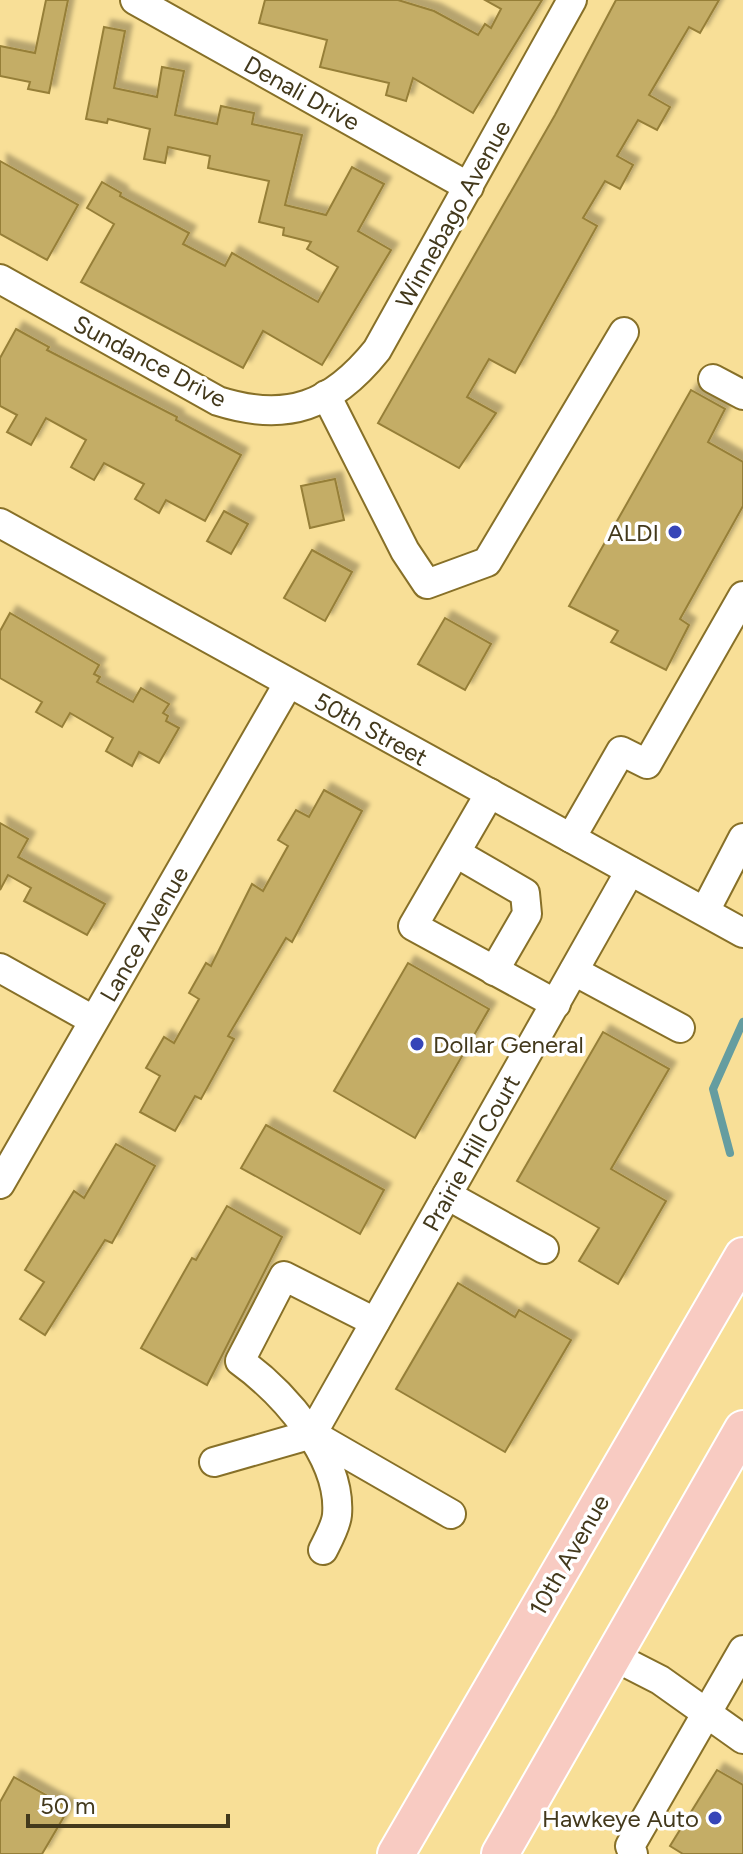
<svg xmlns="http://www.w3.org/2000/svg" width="743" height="1854" viewBox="0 0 743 1854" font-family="Figtree,sans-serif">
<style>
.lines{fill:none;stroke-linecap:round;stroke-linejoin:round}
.stream{stroke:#659da0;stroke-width:8}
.building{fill:#c4ad66;stroke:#967f38;stroke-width:2;filter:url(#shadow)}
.minor-casing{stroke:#877028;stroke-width:32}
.major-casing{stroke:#fff;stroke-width:40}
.minor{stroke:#fff;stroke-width:28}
.major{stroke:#f8cbc2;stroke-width:36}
.poi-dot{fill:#3645b8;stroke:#fff;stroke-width:3}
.labels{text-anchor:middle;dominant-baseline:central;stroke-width:7;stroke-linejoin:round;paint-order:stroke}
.street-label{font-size:24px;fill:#43391c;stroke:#fff}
.poi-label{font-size:24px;fill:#43391c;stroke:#fff;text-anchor:end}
</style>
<defs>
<filter id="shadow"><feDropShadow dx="7" dy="-7" stdDeviation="2" flood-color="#0004"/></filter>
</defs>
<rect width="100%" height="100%" fill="#f8df97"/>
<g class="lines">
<polyline class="stream" points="730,1153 713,1089 743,1022"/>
</g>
<g class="building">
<polygon points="46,0 68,0 49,93 28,89 30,82 0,76 0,46 35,53"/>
<polygon points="265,0 398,0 434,11 478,35 485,24 491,28 501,9 485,0 542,0 473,113 413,78 406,101 386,95 389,83 320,67 327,40 259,23"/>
<polygon points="616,0 719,0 700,33 689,27 649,95 670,107 657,130 638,120 617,156 633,165 620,189 605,181 583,218 597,226 515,373 489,359 467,397 496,413 459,468 378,423 555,115"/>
<polygon points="104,27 125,31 114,88 157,97 162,67 184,71 175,115 217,124 221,106 254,113 252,124 302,135 285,205 326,215 352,167 384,184 358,231 391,250 322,365 263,331 243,368 81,282 114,224 87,208 102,182 121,193 120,196 189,233 183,244 225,266 232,253 318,302 338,267 307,249 311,242 283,235 284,228 259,222 269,181 208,168 210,156 168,147 165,163 144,159 150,129 108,119 107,123 86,119"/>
<polygon points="0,161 78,205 47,260 0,234"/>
<polygon points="16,329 49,347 47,350 177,417 176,420 241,455 205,521 166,500 159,513 135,499 144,484 104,463 94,480 71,467 86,440 46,418 31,445 7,432 17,415 0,406 0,358"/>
<polygon points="691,390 725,409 708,442 743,462 743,506 680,619 689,625 666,670 611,642 618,631 569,606"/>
<polygon points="335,479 344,520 310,528 301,486"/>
<polygon points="224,511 248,524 231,554 207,541"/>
<polygon points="312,550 352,572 325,621 284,598"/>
<polygon points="10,613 99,665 94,674 100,677 97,682 133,702 141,688 169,704 163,713 168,716 166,721 179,728 159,763 139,752 132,766 106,751 113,738 70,713 62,727 36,712 42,702 0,678 0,631"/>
<polygon points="445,618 491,644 465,690 418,664"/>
<polygon points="324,790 362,811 292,942 286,938 228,1036 234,1039 201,1099 195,1096 175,1131 140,1112 160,1076 146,1068 164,1037 174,1043 199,999 189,993 206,963 211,966 252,884 263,891 288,846 278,840 296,810 309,817"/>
<polygon points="0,823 28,839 18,857 105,904 87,935 24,901 31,888 8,875 0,890"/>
<polygon points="408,963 489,1009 415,1138 334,1091"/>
<polygon points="603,1032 669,1069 611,1169 666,1201 618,1284 579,1261 599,1228 517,1181"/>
<polygon points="266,1125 384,1190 360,1234 241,1168"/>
<polygon points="116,1144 155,1166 112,1243 105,1240 45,1335 20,1319 44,1282 25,1270 74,1191 84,1198"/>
<polygon points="227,1206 282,1237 207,1385 141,1348 192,1258 196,1260"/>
<polygon points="458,1283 515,1317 519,1310 571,1340 505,1452 396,1389"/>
<polygon points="717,1770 743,1785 743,1854 683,1854 670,1846"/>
<polygon points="14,1777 69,1808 42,1854 0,1854 0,1802"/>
</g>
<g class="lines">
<defs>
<g id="minor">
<polyline points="135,0 469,187"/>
<path d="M0,279l218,122c69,22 114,5 159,-51l195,-350"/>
<polyline points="713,379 743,395"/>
<polyline points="326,395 405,551 427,584 487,562 624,332"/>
<polyline points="0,523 743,933"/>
<polyline points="490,793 413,926 556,1004"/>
<polyline points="571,838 621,751 647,764 743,596"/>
<polyline points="456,853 525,893 527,914 494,971"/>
<polyline points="705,911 743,838"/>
<polyline points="0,968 93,1020"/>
<polyline points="574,971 680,1028"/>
<polyline points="0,1184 288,684"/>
<polyline points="447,1195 544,1249"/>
<polyline points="312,1434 630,871"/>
<polyline points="214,1462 312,1434 451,1514"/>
<path d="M323,1550c5,-10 13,-24 14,-35 5,-58 -54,-123 -97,-154l44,-85 91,46"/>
<polyline points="613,1656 660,1680 743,1739"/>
<polyline points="633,1854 630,1846 743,1650"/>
</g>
<g id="major">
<polyline points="396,1854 743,1256"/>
<polyline points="500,1854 743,1429"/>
</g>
</defs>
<use href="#minor" class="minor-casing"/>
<use href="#major" class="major-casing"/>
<use href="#minor" class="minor"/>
<use href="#major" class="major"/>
</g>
<g class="poi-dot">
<circle cx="675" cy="532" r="8"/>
<circle cx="417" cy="1044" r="8"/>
<circle cx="715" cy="1818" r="8"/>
</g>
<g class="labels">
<g class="street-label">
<text transform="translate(302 93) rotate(29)">Denali Drive</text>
<text transform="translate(453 214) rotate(-61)">Winnebago Avenue</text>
<text transform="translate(150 361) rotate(28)">Sundance Drive</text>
<text transform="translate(371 729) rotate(29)">50th Street</text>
<text transform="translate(144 934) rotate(-60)">Lance Avenue</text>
<text transform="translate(471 1153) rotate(-61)">Prairie Hill Court</text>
<text transform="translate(569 1555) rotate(-60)">10th Avenue</text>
</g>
<g class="poi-label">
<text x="659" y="532">ALDI</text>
<text x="433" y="1044" text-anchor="start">Dollar General</text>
<text x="699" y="1818">Hawkeye Auto</text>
</g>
</g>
<path d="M28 1814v12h200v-12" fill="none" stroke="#43391c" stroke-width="4"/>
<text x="40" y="1814" font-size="24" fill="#43391c" stroke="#ffffff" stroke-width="6" paint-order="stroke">50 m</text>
</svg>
